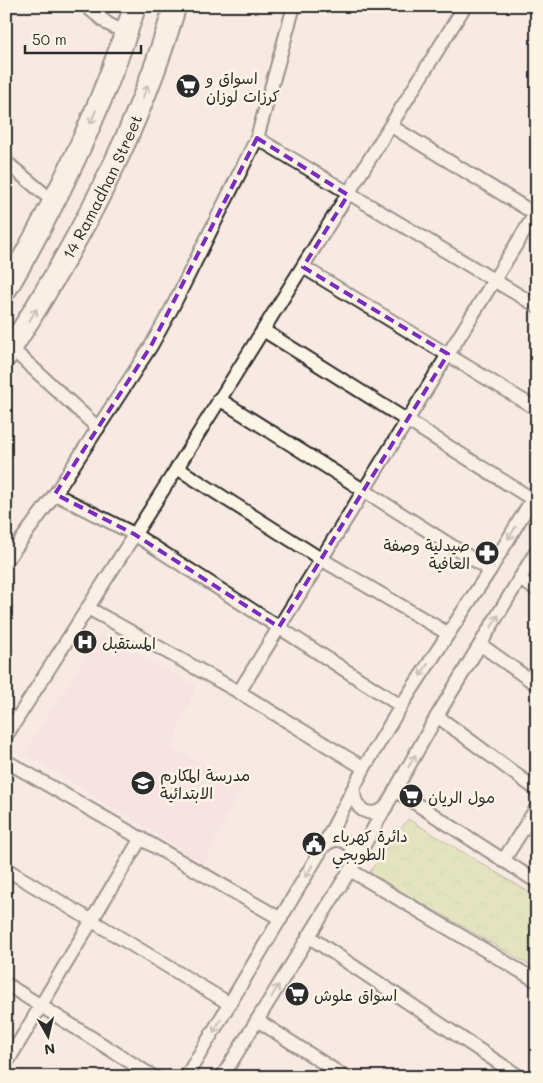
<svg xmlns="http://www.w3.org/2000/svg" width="543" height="1083" viewBox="0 0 543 1083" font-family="Mali,'Playpen Sans Arabic',sans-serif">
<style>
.built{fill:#f4dbe1}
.forest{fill:url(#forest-crowns);stroke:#7a845f}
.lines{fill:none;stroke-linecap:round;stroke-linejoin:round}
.minor-casing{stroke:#2b2b2b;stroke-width:16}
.primary-casing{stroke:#2b2b2b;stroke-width:25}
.minor{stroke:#fcf5e5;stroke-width:12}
.primary{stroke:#fcf5e5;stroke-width:21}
.oneway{stroke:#949088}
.marked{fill:none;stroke:#7b2cbf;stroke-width:4;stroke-dasharray:10 6;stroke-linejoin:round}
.labels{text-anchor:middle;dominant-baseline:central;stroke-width:5;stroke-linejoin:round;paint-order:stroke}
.poi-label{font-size:16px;fill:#2b2b2b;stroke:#fcf5e5;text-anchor:start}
.street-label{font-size:16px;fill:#2b2b2b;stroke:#fcf5e5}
</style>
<defs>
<pattern id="forest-crowns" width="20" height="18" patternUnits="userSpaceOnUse" patternTransform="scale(1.25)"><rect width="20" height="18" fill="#cade93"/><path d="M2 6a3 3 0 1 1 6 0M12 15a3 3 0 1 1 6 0" fill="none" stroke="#aebf7f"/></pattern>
</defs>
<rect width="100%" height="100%" fill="#f8e9e3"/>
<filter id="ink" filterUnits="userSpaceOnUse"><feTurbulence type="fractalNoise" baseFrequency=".02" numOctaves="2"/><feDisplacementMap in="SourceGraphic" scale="10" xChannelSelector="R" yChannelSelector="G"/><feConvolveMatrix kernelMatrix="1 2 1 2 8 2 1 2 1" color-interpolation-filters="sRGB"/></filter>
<g filter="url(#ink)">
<polygon class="built" points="101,634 196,686 171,747 242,785 204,863 24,753"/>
<polygon class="forest" points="408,819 537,897 537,969 369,873"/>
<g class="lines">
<defs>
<g id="minor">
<polyline points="86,6 108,24 126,33"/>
<polyline points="391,126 537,215"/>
<polyline points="257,138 537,306"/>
<polyline points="6,162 54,202"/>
<polyline points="303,267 537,409"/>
<polyline points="263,330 532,499"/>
<polyline points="11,348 98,428"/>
<polyline points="219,399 490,570"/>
<polyline points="177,468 321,559 447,633"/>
<polyline points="55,494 134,534 401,706"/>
<polyline points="6,561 55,494 151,346 172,308 257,138 294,6"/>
<polyline points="519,579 537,590"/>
<polyline points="88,608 239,692 364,768"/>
<polyline points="481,645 537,685"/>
<polyline points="239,692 535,214"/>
<polyline points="437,716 537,790"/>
<polyline points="6,736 177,468 465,6"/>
<polyline points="6,761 281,919"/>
<polyline points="395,790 537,882"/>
<path d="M354,792c1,19 17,27 32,15"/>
<path d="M323,847c14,-14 31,-5 33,13"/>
<polyline points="503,861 537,807"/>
<polyline points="6,869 230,1004"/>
<polyline points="350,870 537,981"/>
<polyline points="308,936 520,1077"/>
<polyline points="6,984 154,1077"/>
<polyline points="257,1020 345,1077"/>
<polyline points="6,1064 141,838"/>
<polyline points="186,1077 323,847 364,768 401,706 490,570 537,491"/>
<polyline points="222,1077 350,870 437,716 537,550"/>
</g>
<g id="primary">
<path d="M6,289c52,-89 97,-184 129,-283"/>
<path id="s1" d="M6,356c70,-109 133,-225 169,-350"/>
</g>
</defs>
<use href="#minor" class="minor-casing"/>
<use href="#primary" class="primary-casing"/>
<use href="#minor" class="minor"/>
<use href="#primary" class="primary"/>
</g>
<defs><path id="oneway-shaft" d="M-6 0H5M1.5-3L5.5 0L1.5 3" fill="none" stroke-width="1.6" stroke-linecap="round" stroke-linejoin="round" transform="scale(1.25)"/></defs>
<g class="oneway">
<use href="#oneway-shaft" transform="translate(145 92) rotate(-67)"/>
<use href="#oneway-shaft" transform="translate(93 117) rotate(113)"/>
<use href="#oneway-shaft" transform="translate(33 315) rotate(-58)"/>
<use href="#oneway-shaft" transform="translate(512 533) rotate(121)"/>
<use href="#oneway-shaft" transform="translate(495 621) rotate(-60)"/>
<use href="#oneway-shaft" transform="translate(424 670) rotate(122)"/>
<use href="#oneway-shaft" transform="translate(412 761) rotate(-60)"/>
<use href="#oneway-shaft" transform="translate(309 871) rotate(121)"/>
<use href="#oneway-shaft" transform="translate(275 991) rotate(-59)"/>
<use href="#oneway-shaft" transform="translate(217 1026) rotate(121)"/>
</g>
</g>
<path d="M0 0H543V1083H0ZM257,138l91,57 -45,72 145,87 -169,273 -145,-93 -79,-40 96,-148z" fill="#f8e9e3" fill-opacity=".55" fill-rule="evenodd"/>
<path class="marked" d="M257,138l91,57 -45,72 145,87 -169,273 -145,-93 -79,-40 96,-148z"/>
<defs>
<symbol id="supermarket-disc" viewBox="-11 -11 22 22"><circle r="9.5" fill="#2b2b2b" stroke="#fcf5e5"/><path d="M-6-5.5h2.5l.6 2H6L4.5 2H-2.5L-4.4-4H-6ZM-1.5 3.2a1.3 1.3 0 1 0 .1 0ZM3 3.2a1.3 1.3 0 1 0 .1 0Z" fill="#fff"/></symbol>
<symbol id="pharmacy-disc" viewBox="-11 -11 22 22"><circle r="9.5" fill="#2b2b2b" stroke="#fcf5e5"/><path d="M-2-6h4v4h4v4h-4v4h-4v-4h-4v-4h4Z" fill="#fff"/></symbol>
<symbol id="hospital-disc" viewBox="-11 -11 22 22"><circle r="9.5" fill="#2b2b2b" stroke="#fcf5e5"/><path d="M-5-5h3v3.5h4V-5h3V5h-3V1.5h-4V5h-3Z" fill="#fff"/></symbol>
<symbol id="school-disc" viewBox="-11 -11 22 22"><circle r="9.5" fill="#2b2b2b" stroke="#fcf5e5"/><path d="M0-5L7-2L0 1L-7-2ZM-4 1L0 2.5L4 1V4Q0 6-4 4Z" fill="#fff"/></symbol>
<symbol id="civic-disc" viewBox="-11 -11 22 22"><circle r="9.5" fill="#2b2b2b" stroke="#fcf5e5"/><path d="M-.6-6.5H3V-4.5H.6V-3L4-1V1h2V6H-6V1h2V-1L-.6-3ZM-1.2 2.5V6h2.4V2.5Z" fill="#fff"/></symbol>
</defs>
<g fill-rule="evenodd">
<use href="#supermarket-disc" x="174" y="72" width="28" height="28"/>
<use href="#pharmacy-disc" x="473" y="539" width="28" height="28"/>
<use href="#hospital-disc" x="71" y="628" width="28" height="28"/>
<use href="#school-disc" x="129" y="769" width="28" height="28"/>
<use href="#supermarket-disc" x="397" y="782" width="28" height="28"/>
<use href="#civic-disc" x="300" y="830" width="28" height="28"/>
<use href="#supermarket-disc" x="283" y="980" width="28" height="28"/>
</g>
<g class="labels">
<g class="poi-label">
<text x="206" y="77">اسواق و<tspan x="206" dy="18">كرزات لوزان</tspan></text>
<text x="470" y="544" text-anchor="end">صيدلية وصفة<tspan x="470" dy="18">العافية</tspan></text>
<text x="102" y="642">المستقبل</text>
<text x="160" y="774">مدرسة المكارم<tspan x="160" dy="18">الابتدائية</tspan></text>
<text x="428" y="796">مول الريان</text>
<text x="332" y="835">دائرة كهرباء<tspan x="332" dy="18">الطوبجي</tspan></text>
<text x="314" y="994">اسواق علوش</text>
</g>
<g class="street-label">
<text stroke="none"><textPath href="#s1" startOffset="195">14 Ramadhan Street</textPath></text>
</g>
</g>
<rect width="543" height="1083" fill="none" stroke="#fcf5e5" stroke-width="25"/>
<rect x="12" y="12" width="518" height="1058" fill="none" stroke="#2b2b2b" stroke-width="2" filter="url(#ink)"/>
<g transform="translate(48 1036) rotate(172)" stroke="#fcf5e5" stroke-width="4" paint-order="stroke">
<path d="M0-4L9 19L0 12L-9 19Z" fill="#2b2b2b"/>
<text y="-8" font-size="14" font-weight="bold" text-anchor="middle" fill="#2b2b2b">N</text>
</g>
<path d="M25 45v8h116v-8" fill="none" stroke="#2b2b2b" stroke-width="2.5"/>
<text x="32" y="45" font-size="15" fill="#2b2b2b" stroke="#fcf5e5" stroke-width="4" paint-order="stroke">50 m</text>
</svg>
